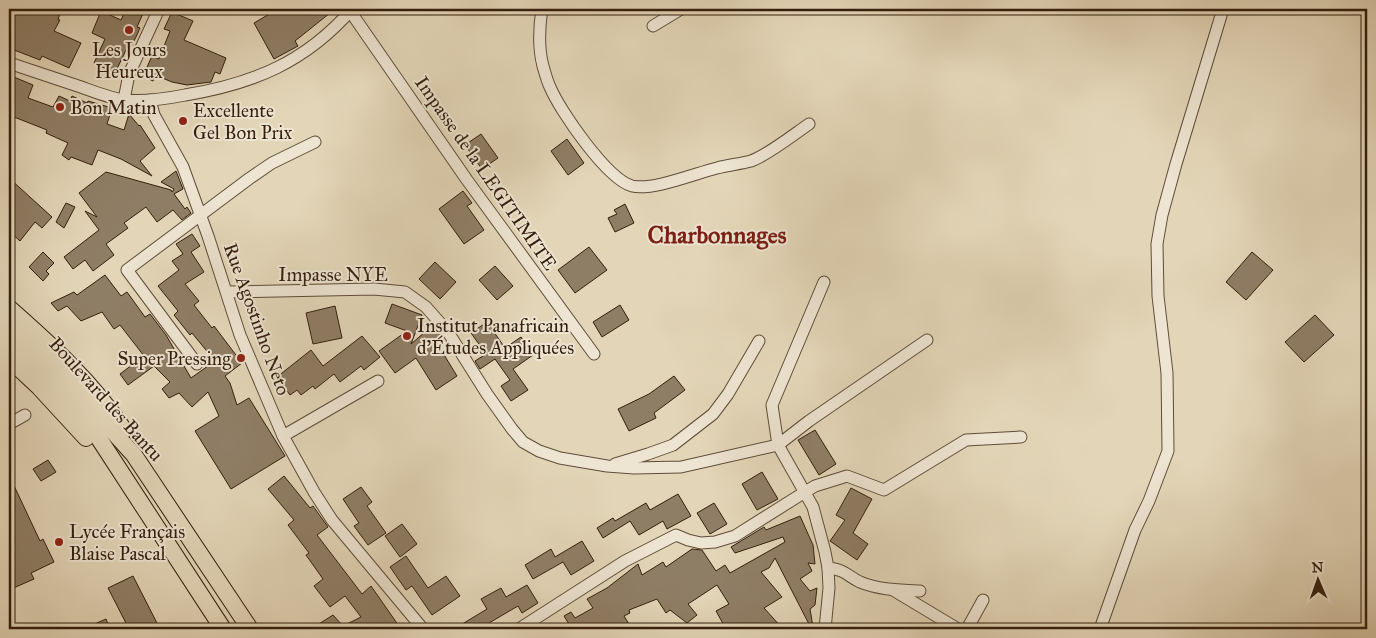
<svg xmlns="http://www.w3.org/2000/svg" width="1376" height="638" viewBox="0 0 1376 638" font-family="'IM FELL Great Primer',serif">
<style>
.building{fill:#8f7e66;stroke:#331e0d}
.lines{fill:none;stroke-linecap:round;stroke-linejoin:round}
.minor-casing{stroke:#5f4c38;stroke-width:13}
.highway-casing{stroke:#331e0d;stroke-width:18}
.minor{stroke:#ede4d1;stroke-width:11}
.highway{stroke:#e3d6b8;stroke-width:16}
.poi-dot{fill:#8f2418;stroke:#ede4d1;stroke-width:2}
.labels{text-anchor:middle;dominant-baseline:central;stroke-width:4;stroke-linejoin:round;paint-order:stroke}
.poi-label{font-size:19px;fill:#331e0d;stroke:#ede4d1;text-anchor:start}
.street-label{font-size:19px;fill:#331e0d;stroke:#ede4d1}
.district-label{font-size:24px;font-weight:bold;fill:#7a1f14;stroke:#ede4d1}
</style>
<rect width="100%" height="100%" fill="#e3d6b8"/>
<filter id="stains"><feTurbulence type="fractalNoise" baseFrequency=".004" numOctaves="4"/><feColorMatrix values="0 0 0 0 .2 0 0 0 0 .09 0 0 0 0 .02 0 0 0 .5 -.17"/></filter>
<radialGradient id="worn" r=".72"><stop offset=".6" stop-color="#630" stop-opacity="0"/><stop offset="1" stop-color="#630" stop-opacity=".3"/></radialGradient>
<g class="building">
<polygon points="11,9 61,9 58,20 60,20 54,31 81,43 69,68 42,56 40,60 9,48 9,14"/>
<polygon points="126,9 145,9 137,27 140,28 136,37 129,50 127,48 115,73 94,63 105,39 92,33 101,11 121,20"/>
<polygon points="278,9 280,9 283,14 290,9 335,9 295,41 298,46 274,59 254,23"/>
<polygon points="172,12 193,21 184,40 226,58 220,74 215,72 211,82 187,85 172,82 155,75 153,81 143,76 152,56 159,59 170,31 164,29"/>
<polygon points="9,75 33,85 28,98 53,107 59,96 70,101 72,96 87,103 88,101 112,108 107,124 124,130 129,114 139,126 140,125 155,148 140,161 152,176 121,159 98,150 92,165 71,157 69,160 62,155 68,143 46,133 47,130 9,115"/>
<polygon points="481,134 498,158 482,169 465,145"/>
<polygon points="567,139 584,163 568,175 551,151"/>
<polygon points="176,171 183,189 174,194 185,209 187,207 191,213 182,220 173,210 157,222 146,207 124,223 128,228 106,244 114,255 93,271 85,260 73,269 64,257 99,230 85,211 97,217 79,193 106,172 171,190 172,192 174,189 161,182"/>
<polygon points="9,178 52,217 42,228 35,222 20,241 9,231"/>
<polygon points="463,191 472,203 467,206 484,230 464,244 439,209"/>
<polygon points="66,203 75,207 64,228 56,222"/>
<polygon points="625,204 634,223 615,232 608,218 617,214 614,210"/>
<polygon points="192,234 200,246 191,252 204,272 185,284 199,301 194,305 212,328 214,326 242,363 225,376 230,383 237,405 249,398 285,456 231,489 195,431 219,416 208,392 192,407 179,393 169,398 162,389 170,382 154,366 128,385 120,374 144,356 120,325 114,329 102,312 81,321 67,306 58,311 51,303 74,292 77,295 105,275 121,296 127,292 145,317 150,314 166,335 191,378 215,361 192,333 190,335 174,315 178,311 158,286 179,270 172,261 183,254 176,244"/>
<polygon points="589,247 607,270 575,293 558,270"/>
<polygon points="43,252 54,263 46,271 49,274 43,281 29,267"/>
<polygon points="1252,252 1273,270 1246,300 1226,282"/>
<polygon points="435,262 456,282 440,299 419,279"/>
<polygon points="495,266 513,286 497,300 479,280"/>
<polygon points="392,304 422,315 411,344 432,326 444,340 438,345 457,376 436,390 416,358 395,373 379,351 407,331 385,323"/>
<polygon points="620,305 629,320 602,337 593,322"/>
<polygon points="335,306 342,338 313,344 306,313"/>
<polygon points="1315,315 1334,335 1304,362 1285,342"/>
<polygon points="487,322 505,348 521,337 533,355 513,369 528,390 511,401 501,386 510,380 495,359 480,369 475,361 486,354 471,333"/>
<polygon points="362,336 380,357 364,370 361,366 340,382 334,374 315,389 313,386 301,395 297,390 290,395 277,377 311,350 323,366"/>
<polygon points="674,376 685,390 654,413 656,418 629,431 618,409 649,394"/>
<polygon points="815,430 836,464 819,475 798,440"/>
<polygon points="48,460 56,472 41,481 33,469"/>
<polygon points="762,472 778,499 757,510 742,484"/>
<polygon points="9,475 40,541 43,539 54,562 31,573 34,579 9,590 9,555 15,552 9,538"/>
<polygon points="284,476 310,508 313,506 328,527 317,535 362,594 371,586 401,629 365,629 363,626 359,629 311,629 333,615 343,626 361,617 345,596 330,607 314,586 323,579 306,555 309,553 288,525 294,520 268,489"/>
<polygon points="361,487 372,502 367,506 386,533 368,545 354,526 359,523 343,499"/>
<polygon points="851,488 872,499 853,533 868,544 857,560 830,541 845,520 836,515"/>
<polygon points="678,494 691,516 667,529 663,521 639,535 630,521 603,538 597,528 613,518 615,521 646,503 650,510"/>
<polygon points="714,503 727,524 710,534 697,513"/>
<polygon points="800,516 813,545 815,564 808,563 812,571 800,579 810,591 817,588 815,605 810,609 813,627 811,628 775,558 769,568 761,572 782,597 764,608 783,629 764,629 761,623 749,629 726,629 716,611 729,604 717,585 688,604 697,615 687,623 670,610 666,613 657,599 629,610 630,613 624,616 632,629 572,629 564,616 571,612 575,618 593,608 587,599 607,588 638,564 642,575 663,562 666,567 692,549 702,550 716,571 725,565 730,573 785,542 783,537 735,553 731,547 764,527 766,530"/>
<polygon points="402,524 417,544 400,557 385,536"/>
<polygon points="582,541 594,561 571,575 563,562 533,579 525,565 551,549 555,557"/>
<polygon points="406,556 428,588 446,576 460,596 432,615 412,586 406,590 390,567"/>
<polygon points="133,576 160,629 129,629 108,588"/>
<polygon points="527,585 538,603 522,613 518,606 489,623 493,629 454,629 487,609 481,599 501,588 506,597"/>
<polygon points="106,619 110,629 83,629"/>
</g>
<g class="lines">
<defs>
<g id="minor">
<path d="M542,9c-3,19 -4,38 1,57 2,7 4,15 7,21 10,24 57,92 82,99 21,5 64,-13 85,-18 11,-3 23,-4 34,-7 17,-6 42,-26 58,-37"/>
<polyline points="350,11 467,180 594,354"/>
<polyline points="653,26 681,9"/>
<path d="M9,63c24,8 48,16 72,24 14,5 29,11 43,13 20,2 41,-1 61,-5 68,-11 121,-33 167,-86"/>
<polyline points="124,100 129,74 159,9"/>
<polyline points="150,100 154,115 183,167 208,236 240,335 283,436 314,492 332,520 423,629"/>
<polyline points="824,282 772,405 778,445 813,507 825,552 828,568 829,588 825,629"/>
<polyline points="227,292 374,289 405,292 426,307 448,332 487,394 512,429 523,442 539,451 560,458 607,466 634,468 681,467 778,445 809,421 927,340"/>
<polyline points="197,364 127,270 250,178 272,163 315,142"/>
<polyline points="9,424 25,415"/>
<polyline points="283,436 378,381"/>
<polyline points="615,464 648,454 673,445 713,414 728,394 759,341"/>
<path d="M828,568c18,2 18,7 32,14 19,8 40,8 60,9"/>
<polyline points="893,590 958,629"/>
<polyline points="519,629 625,561 676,535 688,540 701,543 715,542 735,536 805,492 815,486 847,476 884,490 966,440 1021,437"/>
<polyline points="967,629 983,600"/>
<polyline points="1100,629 1135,530 1149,501 1168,451 1167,373 1158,296 1157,244 1162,215 1176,164 1223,9"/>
</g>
<g id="highway">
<path d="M9,308c42,37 84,75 115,122"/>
<polyline points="9,326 62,375 134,455 250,629"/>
<polyline points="9,342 70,402 98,437 223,629"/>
<polyline points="9,359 39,387 86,438"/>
</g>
</defs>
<use href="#minor" class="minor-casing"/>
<use href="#highway" class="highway-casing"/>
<use href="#minor" class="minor"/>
<use href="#highway" class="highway"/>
</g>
<g class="poi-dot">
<circle cx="129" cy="30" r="5"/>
<circle cx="60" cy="107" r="5"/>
<circle cx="183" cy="121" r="5"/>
<circle cx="407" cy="336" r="5"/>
<circle cx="241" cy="358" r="5"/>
<circle cx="59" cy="542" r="5"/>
</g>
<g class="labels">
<g class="poi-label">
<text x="129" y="49" text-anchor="middle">Les Jours<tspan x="129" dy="22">Heureux</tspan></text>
<text x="70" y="107">Bon Matin</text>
<text x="193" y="110">Excellente<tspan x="193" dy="22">Gel Bon Prix</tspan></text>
<text x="417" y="325">Institut Panafricain<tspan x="417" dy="22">d'Études Appliquées</tspan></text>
<text x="231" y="358" text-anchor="end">Super Pressing</text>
<text x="69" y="531">Lycée Français<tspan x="69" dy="22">Blaise Pascal</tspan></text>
</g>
<g class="street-label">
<text transform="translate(486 173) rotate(55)">Impasse de la LEGITIMITE</text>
<text x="333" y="274">Impasse NYE</text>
<text transform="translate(257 319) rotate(70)">Rue Agostinho Neto</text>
<text transform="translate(106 399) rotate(48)">Boulevard des Bantu</text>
</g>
<g class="district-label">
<text x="717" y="235">Charbonnages</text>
</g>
</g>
<rect width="1376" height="638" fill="none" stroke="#e3d6b8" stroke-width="30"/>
<rect x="10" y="10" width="1356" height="618" fill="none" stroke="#331e0d" stroke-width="2.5"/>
<rect x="15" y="15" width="1346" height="608" fill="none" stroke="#331e0d"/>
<g transform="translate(1318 580) rotate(358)" stroke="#ede4d1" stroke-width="4" paint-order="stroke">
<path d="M0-4L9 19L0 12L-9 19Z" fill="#331e0d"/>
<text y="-8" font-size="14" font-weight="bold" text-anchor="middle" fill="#331e0d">N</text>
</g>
<rect width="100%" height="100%" filter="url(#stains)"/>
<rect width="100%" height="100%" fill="url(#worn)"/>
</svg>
